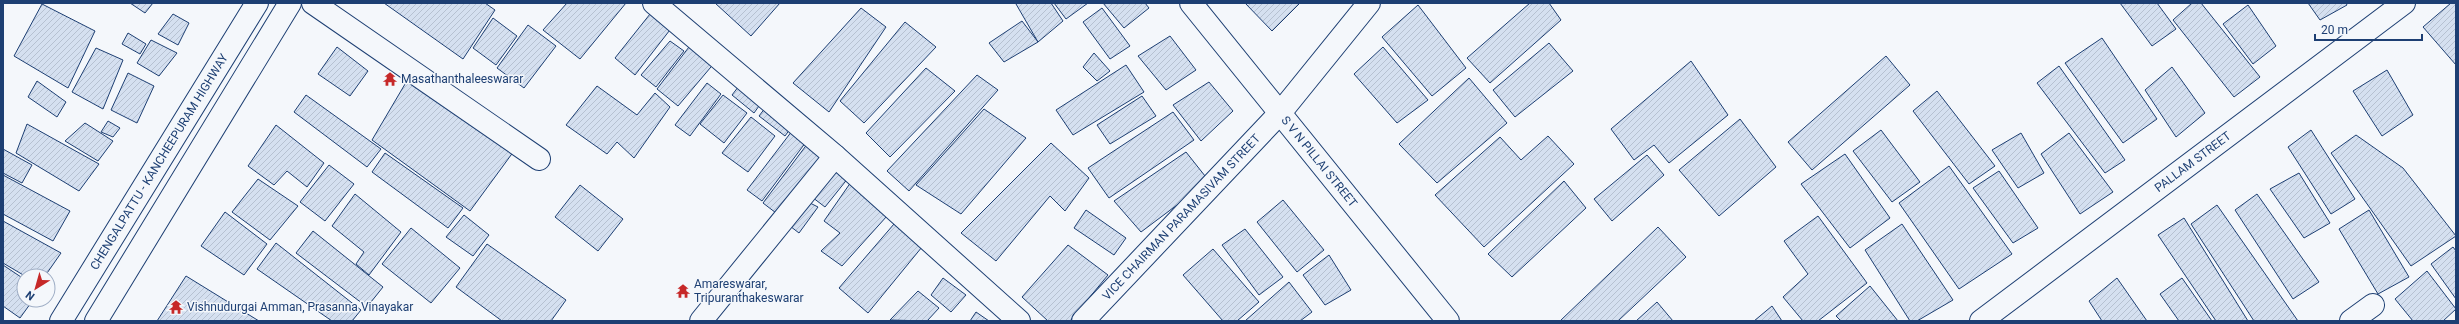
<svg xmlns="http://www.w3.org/2000/svg" width="2459" height="324" viewBox="0 0 2459 324" font-family="Roboto,sans-serif">
<style>
.building{fill:url(#building-hatch);stroke:#1d3f73}
.lines{fill:none;stroke-linecap:round;stroke-linejoin:round}
.minor-casing{stroke:#1d3f73;stroke-width:24}
.highway-casing{stroke:#1d3f73;stroke-width:24}
.minor{stroke:#f4f7fb;stroke-width:22}
.highway{stroke:#f4f7fb;stroke-width:22}
.labels{text-anchor:middle;dominant-baseline:central;stroke-width:3;stroke-linejoin:round;paint-order:stroke}
.poi-label{font-size:12px;fill:#1d3f73;stroke:#f4f7fb;text-anchor:start}
.street-label{font-size:12px;fill:#1d3f73;stroke:#f4f7fb}
</style>
<defs>
<pattern id="building-hatch" width="6" height="6" patternUnits="userSpaceOnUse"><rect width="6" height="6" fill="#d5e0f0"/><path d="M-1 1l2-2M0 6l6-6M5 7l2-2" fill="none" stroke="#b6c1d1"/></pattern>
</defs>
<rect width="100%" height="100%" fill="#f4f7fb"/>
<g class="building">
<polygon points="130,3 153,3 145,13"/>
<polygon points="384,3 485,3 495,10 463,59"/>
<polygon points="567,3 626,3 580,59 543,30"/>
<polygon points="715,3 780,3 751,36"/>
<polygon points="1018,3 1051,3 1063,21 1038,42 1016,4"/>
<polygon points="1054,3 1088,3 1066,19"/>
<polygon points="1103,3 1145,3 1149,8 1124,28"/>
<polygon points="1245,3 1300,3 1272,31"/>
<polygon points="1530,3 1549,3 1561,20 1490,83 1467,58"/>
<polygon points="2120,3 2157,3 2176,29 2152,46"/>
<polygon points="2192,3 2201,3 2260,77 2234,97 2173,20"/>
<polygon points="2308,3 2346,3 2347,5 2320,20"/>
<polygon points="2451,3 2456,3 2456,65 2423,27"/>
<polygon points="42,4 95,31 68,88 14,56"/>
<polygon points="1418,5 1466,68 1432,96 1382,37"/>
<polygon points="2248,5 2276,46 2253,64 2223,24"/>
<polygon points="861,8 886,27 829,112 793,83"/>
<polygon points="1102,8 1130,46 1110,59 1083,22"/>
<polygon points="654,9 673,26 635,75 615,58"/>
<polygon points="173,14 189,23 178,45 158,34"/>
<polygon points="493,18 517,36 496,65 473,48"/>
<polygon points="1022,21 1038,42 1004,62 989,43"/>
<polygon points="905,22 936,47 864,123 840,101"/>
<polygon points="528,25 556,46 524,88 497,68"/>
<polygon points="128,33 146,44 140,54 122,44"/>
<polygon points="1170,36 1196,70 1166,90 1138,56"/>
<polygon points="2102,38 2157,119 2123,143 2065,63"/>
<polygon points="151,40 177,53 159,76 137,63"/>
<polygon points="670,41 684,51 656,87 641,75"/>
<polygon points="692,43 716,61 678,106 657,89"/>
<polygon points="1549,43 1573,71 1515,117 1493,90"/>
<polygon points="337,47 368,71 350,96 318,74"/>
<polygon points="1383,47 1428,100 1397,123 1354,74"/>
<polygon points="96,48 123,60 103,109 72,92"/>
<polygon points="1094,53 1110,71 1097,81 1083,67"/>
<polygon points="1886,56 1910,85 1812,170 1788,142"/>
<polygon points="1691,61 1728,115 1669,163 1654,145 1634,160 1611,129"/>
<polygon points="1126,65 1144,92 1073,135 1056,110"/>
<polygon points="2059,66 2125,160 2105,173 2037,83"/>
<polygon points="2172,67 2205,113 2176,137 2145,90"/>
<polygon points="926,68 955,91 890,157 866,133"/>
<polygon points="2387,70 2413,115 2382,136 2353,91"/>
<polygon points="128,73 154,86 137,123 111,110"/>
<polygon points="977,75 998,90 909,191 887,171"/>
<polygon points="1469,78 1507,123 1437,183 1399,144"/>
<polygon points="408,79 514,151 470,211 372,140"/>
<polygon points="37,81 66,102 57,117 28,97"/>
<polygon points="742,82 764,99 754,113 732,95"/>
<polygon points="1209,82 1233,111 1201,141 1173,105"/>
<polygon points="707,83 721,94 690,136 675,125"/>
<polygon points="597,86 637,115 655,93 670,107 634,158 617,142 607,154 566,125"/>
<polygon points="1937,91 1995,166 1969,184 1913,111"/>
<polygon points="306,95 381,149 367,167 294,112"/>
<polygon points="723,95 747,113 724,143 700,124"/>
<polygon points="1142,96 1156,116 1110,144 1097,125"/>
<polygon points="769,103 793,125 785,136 759,116"/>
<polygon points="984,109 1026,138 961,214 916,185"/>
<polygon points="1173,112 1194,140 1109,198 1088,168"/>
<polygon points="751,117 775,136 748,172 722,153"/>
<polygon points="1740,119 1776,167 1719,216 1679,170"/>
<polygon points="108,121 120,128 113,137 101,132"/>
<polygon points="85,123 113,141 98,161 65,141"/>
<polygon points="27,124 99,164 79,191 16,153"/>
<polygon points="276,125 324,163 307,187 287,171 274,185 248,166"/>
<polygon points="1881,130 1920,182 1892,202 1853,151"/>
<polygon points="2311,130 2355,199 2331,214 2288,147"/>
<polygon points="792,131 806,142 762,201 747,190"/>
<polygon points="2021,133 2044,173 2018,188 1992,150"/>
<polygon points="2069,133 2113,192 2080,214 2041,154"/>
<polygon points="2356,135 2403,168 2456,236 2411,266 2331,153"/>
<polygon points="1548,136 1574,164 1484,247 1435,195 1500,137 1521,160"/>
<polygon points="808,143 827,158 780,216 763,203"/>
<polygon points="1051,143 1089,178 1065,211 1050,196 996,261 961,233"/>
<polygon points="3,149 32,165 22,183 3,173"/>
<polygon points="1186,152 1209,181 1141,232 1114,201"/>
<polygon points="385,153 463,208 448,228 372,172"/>
<polygon points="1845,154 1890,218 1850,248 1801,184"/>
<polygon points="1647,155 1664,175 1612,221 1594,199"/>
<polygon points="329,165 354,184 325,221 300,202"/>
<polygon points="833,165 849,177 825,207 808,194"/>
<polygon points="1949,166 2012,254 1959,289 1899,203"/>
<polygon points="1999,171 2038,228 2013,243 1973,188"/>
<polygon points="2299,173 2330,223 2304,238 2270,189"/>
<polygon points="3,175 70,211 53,241 3,214"/>
<polygon points="258,179 298,206 270,240 232,212"/>
<polygon points="1564,181 1586,208 1512,277 1488,254"/>
<polygon points="851,182 887,216 842,266 821,251 840,233 824,221"/>
<polygon points="580,185 623,219 598,251 555,217"/>
<polygon points="355,194 401,232 369,275 356,264 364,252 332,226"/>
<polygon points="2257,194 2319,282 2293,299 2235,210"/>
<polygon points="804,200 818,207 799,233 786,223"/>
<polygon points="1283,200 1324,250 1297,272 1257,222"/>
<polygon points="2217,205 2298,321 2254,321 2191,224"/>
<polygon points="1086,210 1126,238 1114,255 1074,228"/>
<polygon points="2369,210 2409,277 2378,294 2339,229"/>
<polygon points="225,212 267,244 244,275 201,246"/>
<polygon points="464,215 489,235 473,256 446,237"/>
<polygon points="1818,216 1867,283 1818,321 1803,321 1783,297 1808,274 1784,241"/>
<polygon points="2184,218 2248,321 2216,321 2158,235"/>
<polygon points="3,221 61,253 45,276 25,276 3,263"/>
<polygon points="894,224 922,247 868,313 839,288"/>
<polygon points="1902,224 1953,300 1917,321 1910,321 1865,250"/>
<polygon points="1658,227 1686,257 1618,321 1560,321"/>
<polygon points="411,228 460,268 431,303 382,264"/>
<polygon points="1245,229 1283,277 1259,295 1222,245"/>
<polygon points="313,231 383,287 367,307 296,253"/>
<polygon points="276,243 361,310 352,321 332,321 257,269"/>
<polygon points="487,244 566,300 551,321 502,321 456,287"/>
<polygon points="1068,245 1108,275 1070,321 1048,321 1022,297"/>
<polygon points="2453,247 2456,251 2456,299 2431,264"/>
<polygon points="1213,249 1259,302 1237,321 1223,321 1183,275"/>
<polygon points="1329,255 1351,290 1325,305 1303,275"/>
<polygon points="3,265 24,279 24,300 33,300 20,318 3,306"/>
<polygon points="2427,271 2456,309 2443,321 2413,321 2395,299"/>
<polygon points="186,276 259,321 157,321"/>
<polygon points="943,278 966,295 951,312 931,295"/>
<polygon points="2117,278 2147,321 2102,321 2089,301"/>
<polygon points="2182,278 2212,321 2179,321 2160,294"/>
<polygon points="1289,282 1312,312 1300,321 1245,321"/>
<polygon points="1870,286 1898,321 1841,321 1836,316"/>
<polygon points="918,291 939,308 927,321 890,320"/>
<polygon points="1657,302 1673,321 1636,321"/>
<polygon points="1772,306 1782,321 1754,321"/>
<polygon points="976,312 989,321 970,321"/>
</g>
<g class="lines">
<defs>
<g id="minor">
<polyline points="313,3 539,159"/>
<polyline points="654,3 835,156 1019,321"/>
<path id="s1" d="M1191,3l257,318"/>
<polyline points="701,321 835,156"/>
<path id="s2" d="M1083,321l197,-208 89,-110"/>
<path id="s3" d="M1981,321l423,-318"/>
<polyline points="2351,321 2373,305"/>
</g>
<g id="highway">
<path id="s4" d="M61,321l196,-318"/>
<polyline points="96,321 290,3"/>
</g>
</defs>
<use href="#minor" class="minor-casing"/>
<use href="#highway" class="highway-casing"/>
<use href="#minor" class="minor"/>
<use href="#highway" class="highway"/>
</g>
<defs>
<symbol id="temple-bare" viewBox="-9 -9 18 18"><path d="M0-6L5-2H3V0L6.5 2.5H4V6H1.5V3h-3V6H-4V2.5H-6.5L-3 0V-2H-5Z" fill="#c62828" stroke="#f4f7fb" stroke-width="2.5" paint-order="stroke"/></symbol>
</defs>
<g fill-rule="evenodd">
<use href="#temple-bare" x="380" y="69" width="20" height="20"/>
<use href="#temple-bare" x="673" y="281" width="20" height="20"/>
<use href="#temple-bare" x="166" y="297" width="20" height="20"/>
</g>
<g class="labels">
<g class="poi-label">
<text x="401" y="79">Masathanthaleeswarar</text>
<text x="694" y="284">Amareswarar,<tspan x="694" dy="14">Tripuranthakeswarar</tspan></text>
<text x="187" y="307">Vishnudurgai Amman, Prasanna Vinayakar</text>
</g>
<g class="street-label">
<text stroke="none"><textPath href="#s3" startOffset="265">PALLAM STREET</textPath></text>
<text stroke="none"><textPath href="#s4" startOffset="187">CHENGALPATTU - KANCHEEPURAM HIGHWAY</textPath></text>
<text stroke="none"><textPath href="#s1" startOffset="204">S V N PILLAI STREET</textPath></text>
<text stroke="none"><textPath href="#s2" startOffset="143">VICE CHAIRMAN PARAMASIVAM STREET</textPath></text>
</g>
</g>
<rect width="2459" height="324" fill="none" stroke="#1d3f73" stroke-width="8"/>
<g transform="translate(36 288) rotate(217)"><circle r="19" fill="#f4f7fb" stroke="#9eadc5"/>
<path d="M0-3L7 15L0 10L-7 15Z" fill="#c62828"/>
<text y="-6" font-size="11" font-weight="bold" text-anchor="middle" fill="#1d3f73">N</text>
</g>
<path d="M2315 34v6h107v-6" fill="none" stroke="#1d3f73" stroke-width="2"/>
<text x="2321" y="34" font-size="12" fill="#1d3f73" stroke="#f4f7fb" stroke-width="3" paint-order="stroke">20 m</text>
</svg>
